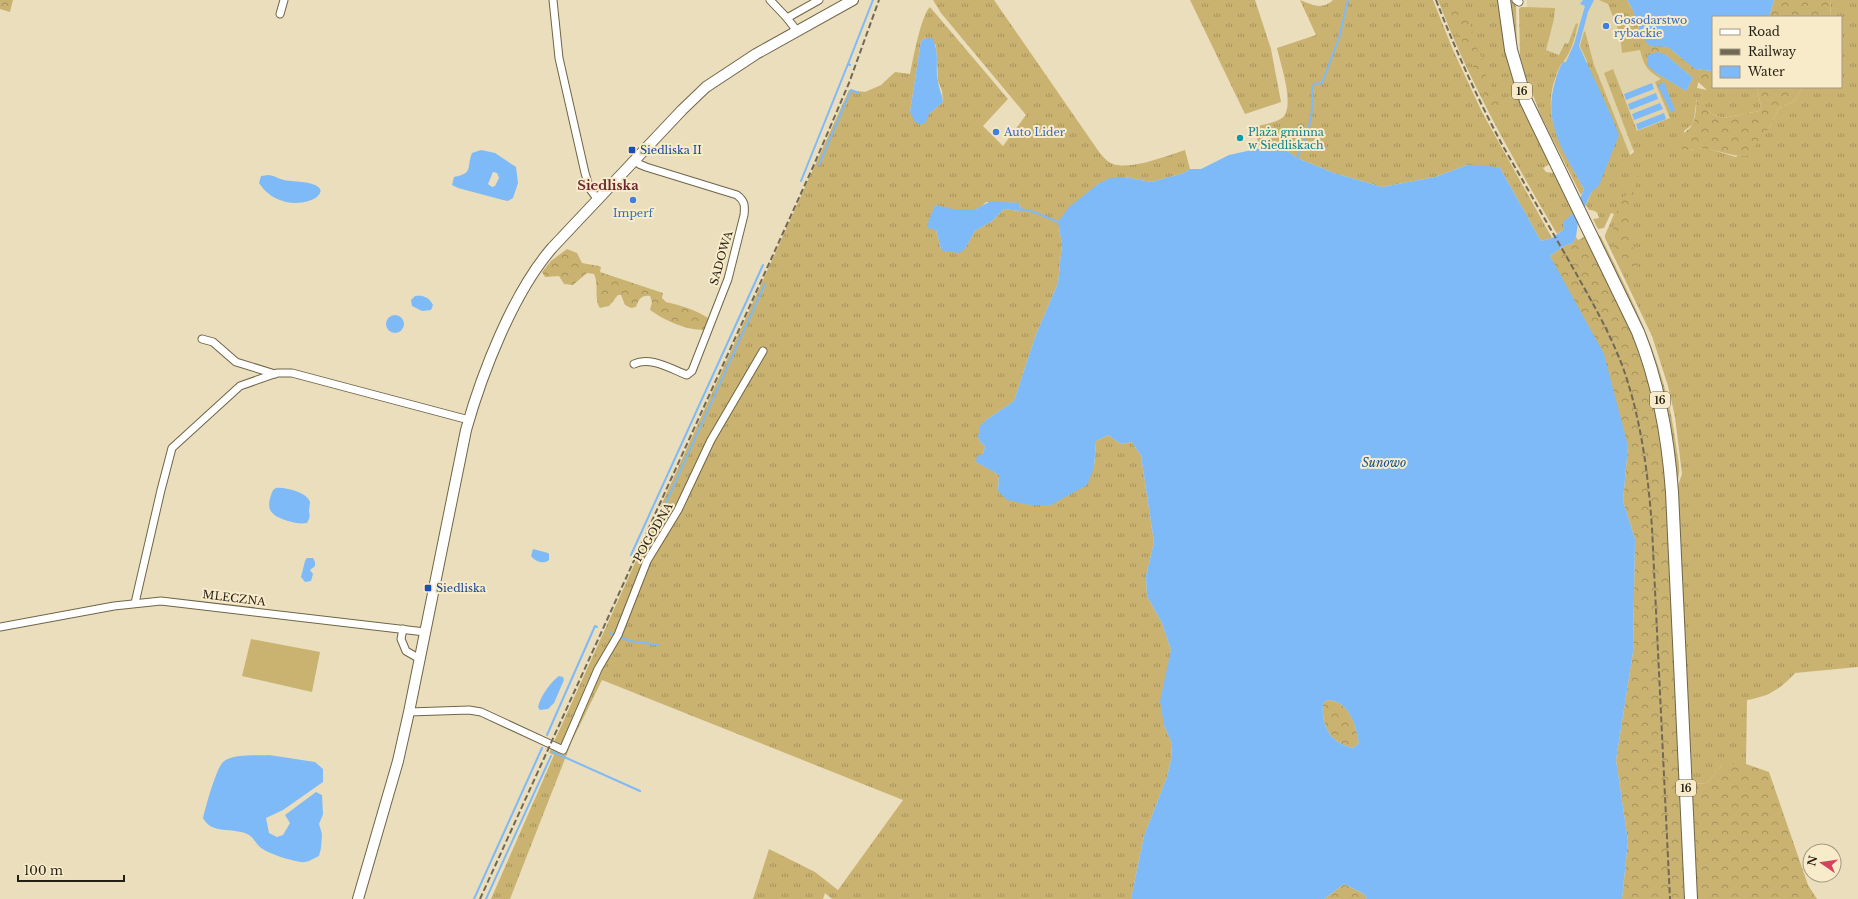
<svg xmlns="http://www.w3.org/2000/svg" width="1858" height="899" viewBox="0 0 1858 899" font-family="'Libre Baskerville',serif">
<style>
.built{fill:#e0d2a9}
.grass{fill:url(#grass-tufts);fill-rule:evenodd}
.forest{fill:url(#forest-crowns)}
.garden{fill:#cab371}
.water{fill:#7ebaf8;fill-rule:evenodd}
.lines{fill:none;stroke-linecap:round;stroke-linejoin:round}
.stream{stroke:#7ebaf8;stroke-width:2}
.street-casing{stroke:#6f6547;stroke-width:9}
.secondary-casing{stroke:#6f6547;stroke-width:12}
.primary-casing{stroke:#6f6547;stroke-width:14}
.street{stroke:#fff;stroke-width:7}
.secondary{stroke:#fff;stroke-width:10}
.primary{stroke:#fff;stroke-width:12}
.rail{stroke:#716955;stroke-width:2;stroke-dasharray:6 3;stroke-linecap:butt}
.shop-dot{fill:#3f7fe0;stroke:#f7ebca;stroke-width:1.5}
.culture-dot{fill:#0f9aa8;stroke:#f7ebca;stroke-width:1.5}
.transit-dot{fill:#1a4fb4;stroke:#f7ebca;stroke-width:1.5}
.labels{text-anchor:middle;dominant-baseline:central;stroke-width:4;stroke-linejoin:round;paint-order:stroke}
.shield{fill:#f7ebca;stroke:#635c4a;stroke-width:1}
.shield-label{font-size:10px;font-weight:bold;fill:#241f13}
.shop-label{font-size:11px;fill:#366cbe;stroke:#f7ebca;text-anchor:start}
.culture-label{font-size:11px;fill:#0d838f;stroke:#f7ebca;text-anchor:start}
.transit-label{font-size:11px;fill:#164399;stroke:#f7ebca;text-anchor:start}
.street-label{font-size:11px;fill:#241f13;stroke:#f7ebca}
.water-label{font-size:12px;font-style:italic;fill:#13538a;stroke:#f7ebca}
.quarter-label{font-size:13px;font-weight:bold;fill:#6b2531;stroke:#f7ebca}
</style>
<defs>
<pattern id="grass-tufts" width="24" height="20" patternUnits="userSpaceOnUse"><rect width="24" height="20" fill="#cab371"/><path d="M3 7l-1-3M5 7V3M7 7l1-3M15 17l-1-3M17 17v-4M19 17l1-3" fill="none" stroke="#a4915c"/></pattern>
<pattern id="forest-crowns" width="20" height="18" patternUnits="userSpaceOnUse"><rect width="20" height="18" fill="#cab371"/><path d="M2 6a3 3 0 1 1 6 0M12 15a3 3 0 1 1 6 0" fill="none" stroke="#a4915c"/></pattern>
</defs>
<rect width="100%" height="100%" fill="#eadebd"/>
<polygon class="built" points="1527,0 1622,0 1667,52 1696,78 1689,120 1640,141 1628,155 1528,58"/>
<g class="grass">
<path d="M933,0h61l103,149c5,7 9,12 16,15 18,6 54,-8 72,-14l5,19 -9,5 -30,8 -26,-5 -27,7 -40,38 4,22 -4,39 -23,54 -21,64 -28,19 -8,17 3,6 4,3 -2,8 -6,8 22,13 -1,16 96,-23 2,-27 12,-6 13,9 11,-2 9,14 13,86 -8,34 1,20 15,27 9,27 -7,75 8,19 -1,16 -4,17 -23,59 -13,63h-299l-7,-6 -2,6h-70l16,-50 46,23 23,18 65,-90 -301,-120 -30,61 -62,158h-19l63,-144 -5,-2 300,-663 16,2 16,-7 14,-13 15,2c3,-14 11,-59 20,-67l78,92 -25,27 20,20 23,-31 -85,-102zM926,38l10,7 2,36 4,10 1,11 -14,12 -19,-2 11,-71zM986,202l33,1 2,6v2l-17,-2 -12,12 -17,10 -10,18h-24l-5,-19 -2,-1 1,-24c15,4 39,12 51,-3z"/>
<polygon points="1190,0 1255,0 1271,49 1281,102 1245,114"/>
<path d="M1300,0c11,4 22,11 33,0h100l20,50 29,62 70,126 -11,3 -41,-73 -33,-3 -32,12 -53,10 -48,-14 -37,-15 -16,-12 -7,-1 -15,3 -4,-21c8,-3 20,-4 27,-9 14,-11 -2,-55 -5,-70l39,-13z"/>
<path d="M1438,0h61c1,21 4,41 9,61 8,36 26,70 42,103l-7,4 3,4 8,1 20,40 -9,8 -2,9 -6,4c-45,-77 -87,-150 -119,-234z"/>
<polygon points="1509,0 1511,0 1516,6 1517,54"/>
<path d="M1599,0h28l10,16 1,11 4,5 59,39 -4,17 10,2h13l2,-3h35l4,20 -2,4 -36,7 -11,-4 -15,-16 -4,26 -9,7 1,19 21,-2 30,9 34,-30 8,-18 16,-8 9,-14h38v-70h-10l-1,-17h28v667l-63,6c-14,16 -28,24 -48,27l-1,64h-23l-16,19 -16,1 -15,-293 6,-17 -7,-57 -7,-31 -16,-50 -47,-98v-3l9,-21 -3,-1 -7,15 -6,1 -5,-10 6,-1c-1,-6 -4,-8 -10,-8l-3,-5 6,-14 -5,-130 -7,-15 4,-14 1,-1 9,34 36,90 4,-3 -30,-79 9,-4 24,62 33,-13 -15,-36 6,-3c-14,-9 -17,-13 -21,-29l-18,3 -2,-19 -12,-30zM1666,55l27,23 -7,13 -30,-18z"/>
<path d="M1521,7l34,1 -1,11 -8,31 13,5 6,-12 3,1 8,-21 2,1c-3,11 -5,23 -11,32 -2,4 -5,7 -7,10 -23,49 2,81 24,123l-3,6 -40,-79 -16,-42 -5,-18 -1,-47z"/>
<path d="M1594,231l7,6c35,71 65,128 75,208 1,10 6,26 1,36z"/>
</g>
<g class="forest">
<polygon points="0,0 13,0 10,12 0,9"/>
<polygon points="1445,0 1458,0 1471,26 1475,45 1483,60 1485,73 1490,84 1496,90 1499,100 1499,106 1490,108"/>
<polygon points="1774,0 1830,0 1831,17 1769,17"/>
<polygon points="1644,47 1668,47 1695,69 1713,71 1713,87 1722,87 1720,90 1707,90 1666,53 1656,51 1645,52"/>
<path d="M1757,87h46l-9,14 -16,8 -8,18 -23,29c-14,1 -26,-5 -40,-7 -9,-2 -22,5 -30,-3 4,-15 12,-14 16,-23 3,-7 3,-18 4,-26l15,17 11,4 36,-7 2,-4z"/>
<path d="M1640,172c-3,10 -7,20 -9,29 -5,22 1,47 7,68 -22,-9 -29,-32 -22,-54 5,-15 16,-30 24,-43z"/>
<polygon points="1586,236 1637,342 1654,393 1665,459 1681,785 1707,783 1723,764 1746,764 1769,772 1808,885 1817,899 1622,899 1628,841 1616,760 1633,652 1635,539 1623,501 1628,446 1550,256 1564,246 1573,243 1576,237 1578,240"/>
<path d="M567,249l10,4 5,10c7,2 12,1 19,4l-1,5 63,21 -1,5 4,4c16,4 36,9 48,21l-1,6c-22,4 -46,-7 -63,-19l2,-8 -2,-6c-9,-1 -11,3 -14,11l-5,1 -6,-3 -4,-10h-3l-9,11 -9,2c-6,-8 -1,-24 -6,-34l-7,-1 -14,12 -9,-1 -5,-8 -14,1 -3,-5 9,-11z"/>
<path d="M1328,700c21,1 28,25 31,43l-6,5c-23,-5 -32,-22 -30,-45z"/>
<polygon points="1344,884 1364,894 1367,899 1324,899"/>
</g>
<polygon class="garden" points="251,639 320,652 312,692 242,676"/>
<g class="water">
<path d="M1583,0h11l-6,12 -9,34 32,69 8,20 -19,48 -3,5 -5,3 -14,31 -2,15 -3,6 -9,3 -14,10 54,98 24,92 -5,55 12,38 -2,113 -17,108 12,81 -6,58h-255l-3,-5 -20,-10 -20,15h-193l13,-63 23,-59 4,-17 1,-16 -8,-19 -4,-24 11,-51 -9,-27 -15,-27 -1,-20 8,-34 -13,-86 -9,-14 -11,2 -13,-9 -12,6 -2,27 -7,17 -36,20h-21l-23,-5 -9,-9 1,-16 -23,-13 1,-6 6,-2 2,-8 -4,-3 -3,-6 2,-11 6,-6 28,-19 21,-64 23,-54 4,-39 -4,-22 11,-15 29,-23 12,-6 15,-1 26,5 30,-8 9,-5h11l28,-14 45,-10 7,1 16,12 37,15 48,14 53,-10 32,-12h17l16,3 41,73 11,-3 11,-8 1,-9 10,-8 10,-24c-19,-35 -42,-65 -29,-107 2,-7 4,-14 8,-20h3l8,-18 11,-38 -5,-2zM1328,700c21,1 28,25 31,43l-6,5c-23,-5 -32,-22 -30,-45z"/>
<path d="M1627,0h147l-5,17h-56l-1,54 -17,-2 -27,-22 -18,-1c-13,-12 -12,-32 -23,-46z"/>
<path d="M926,38h6c8,13 3,29 6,43 1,8 4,13 5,21l-14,12 -3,8 -5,3 -6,-3 -5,-10 11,-71z"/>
<polygon points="1658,52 1666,55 1693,78 1686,91 1656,73 1647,65 1648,55"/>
<polygon points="1664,82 1675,110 1671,113 1658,85"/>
<polygon points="1652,83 1654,89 1626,100 1624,94"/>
<polygon points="1656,93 1658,99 1630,110 1628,104"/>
<polygon points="1660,103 1663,109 1634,120 1632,114"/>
<polygon points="1664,113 1666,119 1638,130 1636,124"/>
<path d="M481,150l14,3 21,14 2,16 -5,15 -5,3 -5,-1 -45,-12 -6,-3 2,-8c20,-4 12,-9 18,-24zM493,172l4,1 2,5 -4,8 -3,1 -4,-3z"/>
<path d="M269,175c6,1 10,4 15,5 10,2 22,1 31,5 23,10 -31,36 -56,-2l2,-7z"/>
<polygon points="991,201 1019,203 1021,209 1021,211 1004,209 992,221 975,231 965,249 959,253 943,251 941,249 936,230 928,228 927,225 935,205 953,209 976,209"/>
<path d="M415,296c8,-1 14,1 18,9l-2,5 -9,1 -10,-5 -1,-6z"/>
<circle cx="395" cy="324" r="9"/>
<path d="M276,488c8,-1 31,4 34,14 0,3 -1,6 -1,9 1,5 1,7 -2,12 -7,1 -12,0 -19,-2 -19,-6 -23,-12 -15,-31z"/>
<path d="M533,549l15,4 1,1v6c-6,5 -14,1 -18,-4z"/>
<polygon points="313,558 315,562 315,566 310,570 313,574 311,581 305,582 301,577 305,561 307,558"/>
<path d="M559,676l4,1 1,3 -10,23 -6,6 -8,1 -2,-3c3,-12 12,-24 21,-31z"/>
<path d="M269,755l46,7 8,7v13l-40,28 -17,8 3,15 8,4 6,-2 7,-12 -5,-8 31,-23 6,3 1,19 -4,10 3,10 -1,14 -2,8c-6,3 -12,7 -18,6 -9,-1 -35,-9 -41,-15 -5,-4 -6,-10 -13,-13 -15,-7 -35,1 -44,-16 3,-12 13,-49 20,-56 11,-9 33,-6 46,-7z"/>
</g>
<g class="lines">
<g class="stream">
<polyline points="850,65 848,64 873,0"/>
<path d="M1297,158c7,-17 15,-34 15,-52 1,-8 -2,-16 2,-22l8,-1 17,-45 9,-38"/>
<polyline points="819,165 851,90 858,93"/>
<polyline points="801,181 848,64"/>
<polyline points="1021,209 1034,212 1058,222"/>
<polyline points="631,555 763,265"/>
<polyline points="645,559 662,517 661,514 765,284"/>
<polyline points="610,633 630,641 659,645"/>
<polyline points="547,735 595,626 597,627"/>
<polyline points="553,752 640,791"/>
<polyline points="474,899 542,748"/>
<polyline points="486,899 551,756"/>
</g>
<defs>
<g id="street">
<polyline points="553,0 559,58 585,173 590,189 598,200"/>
<polyline points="770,0 787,18"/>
<polyline points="1516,0 1519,2"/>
<polyline points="280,14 284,0"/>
<polyline points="797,31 787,18 819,0"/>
<polyline points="202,339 213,342 236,362 275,374"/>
<path d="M634,364c16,-8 37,5 53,11l5,-4 36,-92 16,-64c1,-9 1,-14 -7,-20l-91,-28 -7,-3 -3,-5"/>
<polyline points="135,603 161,490 172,448 240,386 277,373 292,373 469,420"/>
<polyline points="0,627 114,606 161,601 425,632"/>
<polyline points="403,629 401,639 406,651 420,659"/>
<polyline points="409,712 469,710 481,712 563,750 598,669 618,635 647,561 678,510 711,440 763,351"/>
</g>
<path id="secondary" d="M358,899l40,-138 11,-49 57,-282c16,-57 47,-137 86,-182l130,-138 24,-23 50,-33 97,-54"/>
<path id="primary" d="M1504,0l7,50 15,51 112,231c21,52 30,104 34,160l19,407"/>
</defs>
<use href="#street" class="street-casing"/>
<use href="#secondary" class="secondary-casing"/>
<use href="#primary" class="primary-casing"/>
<use href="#street" class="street"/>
<use href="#secondary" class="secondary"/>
<use href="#primary" class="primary"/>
<g class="rail">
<path d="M1436,0c20,51 42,100 68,148 23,40 46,80 69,120 18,32 36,63 49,97 19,52 26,108 30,163l18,371"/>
<polyline points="480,899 813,167 849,83 879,0"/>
</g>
</g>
<g class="shop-dot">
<circle cx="1606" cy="26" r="4"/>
<circle cx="996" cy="132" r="4"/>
<circle cx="633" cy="200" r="4"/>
</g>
<circle class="culture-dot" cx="1240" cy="138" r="4"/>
<g class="transit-dot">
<rect x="628" y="146" width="8" height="8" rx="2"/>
<rect x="424" y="584" width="8" height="8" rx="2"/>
</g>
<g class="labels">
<g class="shield">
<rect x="1512" y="83" width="20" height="16" rx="3"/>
<rect x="1650" y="392" width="20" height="16" rx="3"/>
<rect x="1676" y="780" width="20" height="16" rx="3"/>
</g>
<g class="shield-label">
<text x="1522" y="91">16</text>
<text x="1660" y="400">16</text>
<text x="1686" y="788">16</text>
</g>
<g class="shop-label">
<text x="1614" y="20">Gosodarstwo<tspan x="1614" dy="13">rybackie</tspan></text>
<text x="1004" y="132">Auto Lider</text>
<text x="633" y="213" text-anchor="middle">Imperf</text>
</g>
<g class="culture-label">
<text x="1248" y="132">Plaża gminna<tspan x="1248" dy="13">w Siedliskach</tspan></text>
</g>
<g class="transit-label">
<text x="640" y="150">Siedliska II</text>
<text x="436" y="588">Siedliska</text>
</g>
<g class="street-label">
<text transform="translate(721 258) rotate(-74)">SADOWA</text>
<text transform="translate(653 532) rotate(-60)">POGODNA</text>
<text transform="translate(234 598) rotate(7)">MLECZNA</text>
</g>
<g class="water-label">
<text x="1384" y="462">Sunowo</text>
</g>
<g class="quarter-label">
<text x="608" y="185">Siedliska</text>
</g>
</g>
<rect x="1712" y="16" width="130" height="72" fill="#f7ebca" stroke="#a39981"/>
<rect x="1720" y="29" width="20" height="6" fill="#ffffff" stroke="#a39981"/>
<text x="1748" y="36" font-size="12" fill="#241f13">Road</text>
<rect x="1720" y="49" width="20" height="6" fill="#716955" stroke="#a39981"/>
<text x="1748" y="56" font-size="12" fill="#241f13">Railway</text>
<rect x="1720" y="66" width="20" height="12" fill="#7ebaf8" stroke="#a39981"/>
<text x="1748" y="76" font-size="12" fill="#241f13">Water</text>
<g transform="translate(1822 863) rotate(283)"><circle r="19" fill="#f7ebca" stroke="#a39981"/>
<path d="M0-3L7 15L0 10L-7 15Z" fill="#d3435f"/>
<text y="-6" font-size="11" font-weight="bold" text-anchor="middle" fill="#241f13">N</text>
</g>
<path d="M18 875v6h106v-6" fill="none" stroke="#241f13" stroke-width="2"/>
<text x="24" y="875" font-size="12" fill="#241f13" stroke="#f7ebca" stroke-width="3" paint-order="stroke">100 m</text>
</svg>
